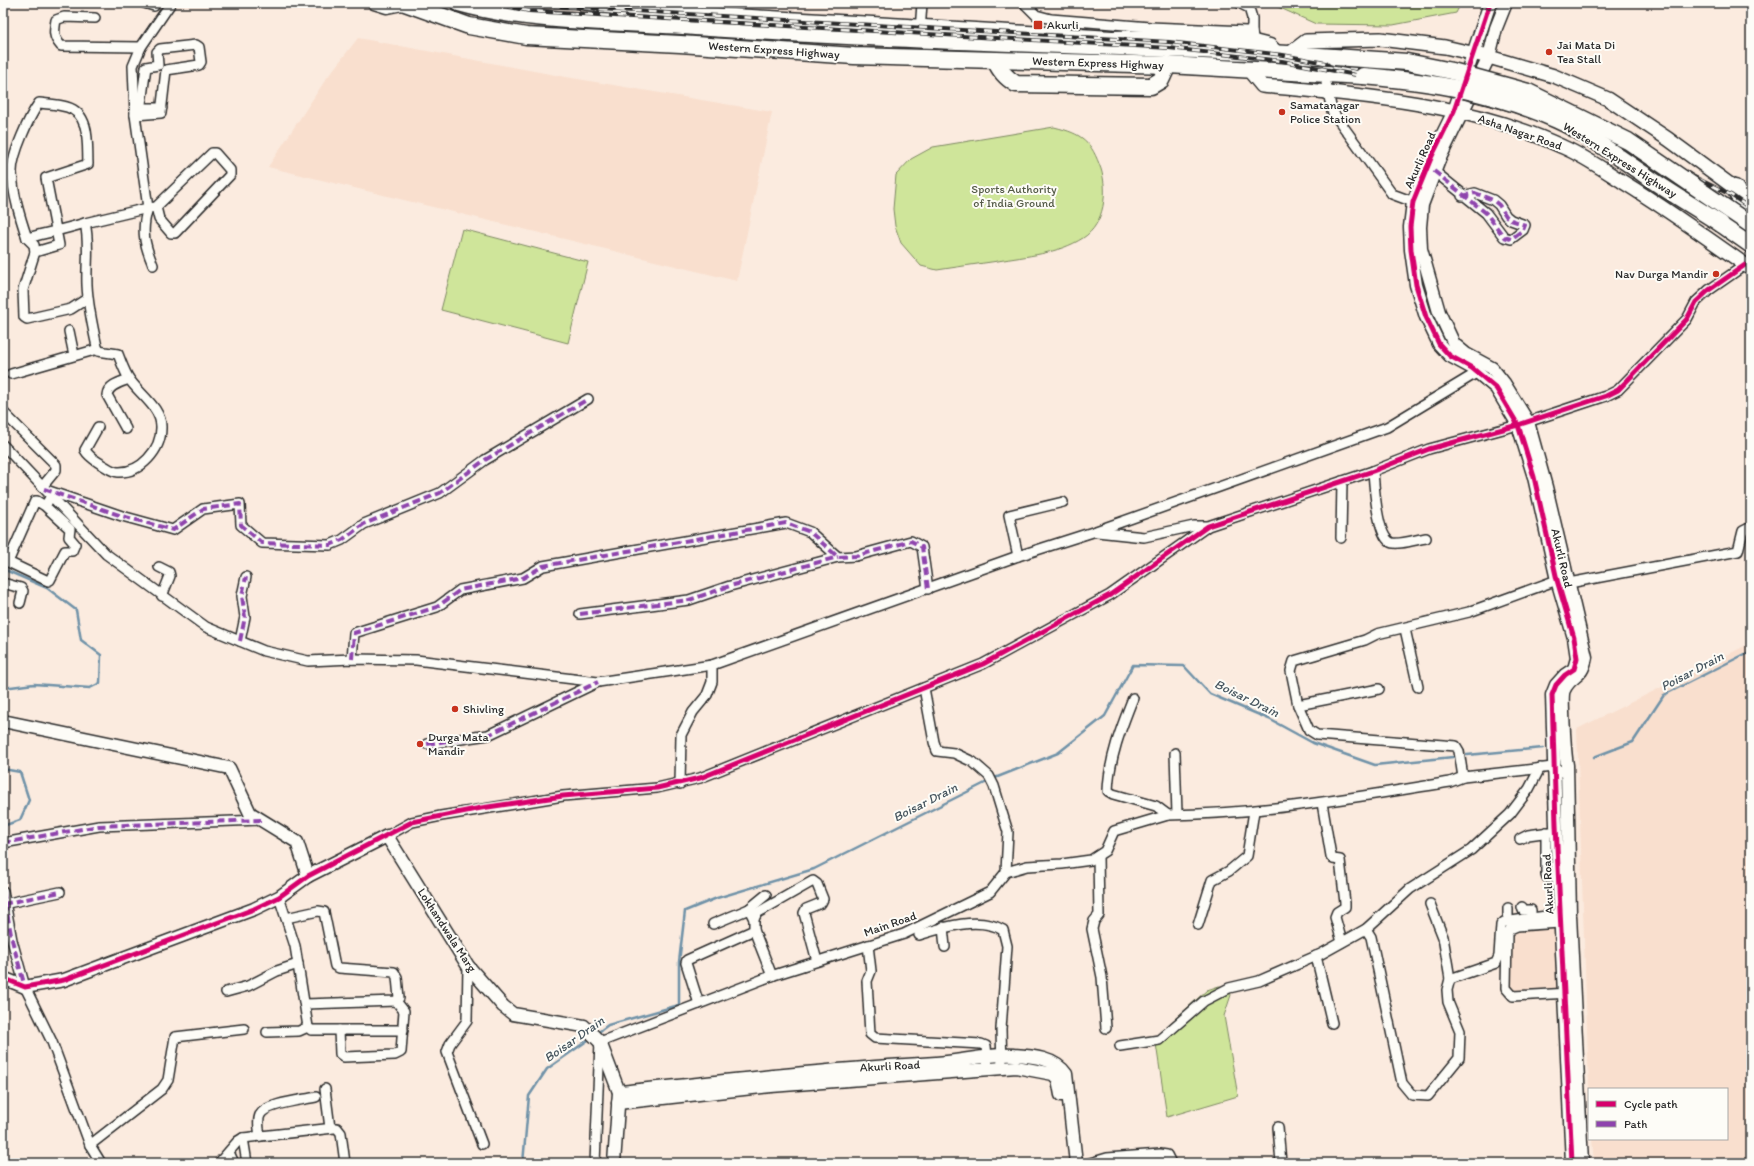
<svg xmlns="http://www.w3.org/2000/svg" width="1754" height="1166" viewBox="0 0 1754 1166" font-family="Itim,sans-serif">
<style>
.built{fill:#f9dfce}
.green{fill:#cfe59a;stroke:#7d8862}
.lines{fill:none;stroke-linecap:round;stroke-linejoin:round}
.stream{stroke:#6f92a8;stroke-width:2.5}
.minor-casing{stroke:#2b2b2b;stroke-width:12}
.tertiary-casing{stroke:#2b2b2b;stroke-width:15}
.secondary-casing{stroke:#2b2b2b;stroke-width:16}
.trunk-casing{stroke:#2b2b2b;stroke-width:19}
.minor{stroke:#fdfcf7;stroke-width:9}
.tertiary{stroke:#fdfcf7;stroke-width:12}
.secondary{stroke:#fdfcf7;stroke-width:13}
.trunk{stroke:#fdfcf7;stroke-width:16}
.rail-casing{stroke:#2b2b2b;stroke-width:4}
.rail{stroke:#fdfcf7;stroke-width:2.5;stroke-dasharray:8;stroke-linecap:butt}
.trunk-bridge-casing{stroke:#2b2b2b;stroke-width:19;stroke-linecap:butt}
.trunk-bridge{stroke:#fdfcf7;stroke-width:16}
.quiet{stroke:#8e44ad;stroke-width:4;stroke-dasharray:8 4;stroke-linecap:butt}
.cycleway-casing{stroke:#fdfcf7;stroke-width:8}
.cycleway{stroke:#d6006c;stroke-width:5}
.poi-dot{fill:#c8321e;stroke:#fdfcf7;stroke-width:1.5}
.labels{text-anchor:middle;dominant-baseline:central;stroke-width:4;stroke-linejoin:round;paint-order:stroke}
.poi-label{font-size:12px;fill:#2b2b2b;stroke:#fdfcf7;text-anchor:start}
.street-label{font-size:12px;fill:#2b2b2b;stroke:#fdfcf7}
.park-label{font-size:12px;fill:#545a47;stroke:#fdfcf7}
.water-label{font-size:13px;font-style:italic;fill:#47565f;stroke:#fdfcf7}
</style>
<rect width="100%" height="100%" fill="#fbebdf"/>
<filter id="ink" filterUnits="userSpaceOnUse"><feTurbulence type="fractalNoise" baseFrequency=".025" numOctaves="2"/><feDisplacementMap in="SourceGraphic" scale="8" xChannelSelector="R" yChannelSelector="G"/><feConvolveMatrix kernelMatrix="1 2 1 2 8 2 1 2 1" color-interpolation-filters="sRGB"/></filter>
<g filter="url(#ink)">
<g class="built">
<polygon points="358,38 566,77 772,112 737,281 268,167 326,79"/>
<polygon points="1751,643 1751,1163 1594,1163 1592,1139 1727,1139 1727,1089 1589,1089 1577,729"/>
<polygon points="1558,920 1561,998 1514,1001 1508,997 1509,923"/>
</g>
<g class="green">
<polygon points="1269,3 1461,3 1456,13 1393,25 1316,24"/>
<path d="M1054,127c29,7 37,14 47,42 7,22 4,55 -18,69 -25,16 -57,18 -85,23 -21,3 -41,6 -61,9l-16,-4 -20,-23 -6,-17 -2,-17 3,-34 15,-16 22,-12z"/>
<polygon points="462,229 588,262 568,343 441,310"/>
<polygon points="1219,986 1228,987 1231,995 1224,1016 1238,1096 1167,1117 1155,1037 1207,990"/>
</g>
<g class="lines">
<g class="stream">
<polyline points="3,569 47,588 76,610 81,640 101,655 100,683 90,688 34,684 3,688"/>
<polyline points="1467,755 1543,748"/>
<polyline points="1594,757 1633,742 1664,695 1751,651"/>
<polyline points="3,769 20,772 29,800 20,820 3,826"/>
<polyline points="596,1034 608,1025 679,1005 679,962 685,911 717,898 814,869 995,778 1058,753 1105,716 1133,665 1184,666 1210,694 1269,719 1313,743 1375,765 1453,757"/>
<polyline points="523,1163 529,1096 547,1069 591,1038"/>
</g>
<defs>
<g id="minor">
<polyline points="144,3 154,6"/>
<polyline points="1024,3 1036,15 1051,19 1150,27"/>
<polyline points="1239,3 1249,8 1252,18 1252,32"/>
<path d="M95,18l-31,-1 -8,3c-2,11 -3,17 5,26l80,1"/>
<polyline points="920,32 922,3"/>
<polyline points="1149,36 1150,27 1247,31 1252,32 1255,47"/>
<polyline points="1324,73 1332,111 1392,194 1419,204"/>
<polyline points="135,115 161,113 166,70 199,65 201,62 199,47 196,45 160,49 157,52 158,65 146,67 141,104 142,108 162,108"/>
<polyline points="1434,171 1486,213 1504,237 1511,239 1523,230 1525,225 1511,220 1506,216 1499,205 1493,200 1475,193 1462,196"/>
<polyline points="27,238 34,245 35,252 23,290 24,317 27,319 71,309 88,298"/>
<path d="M35,252l24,-7 -13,-67 42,-14c-1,-19 3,-50 -21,-57 -9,-3 -19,-3 -28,-4 -10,14 -27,51 -27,69 1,23 8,45 15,66 19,-5 39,-9 58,-15"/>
<path d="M153,265c-9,-21 -12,-36 -5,-57l8,-1 56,-54h3l15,17v5l-55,58h-4l-12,-14 -3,-12"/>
<polyline points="69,331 74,355"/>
<polyline points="11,374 98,349"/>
<polyline points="3,412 56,465 56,470 42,487"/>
<path d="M98,427l-13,23c4,7 10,10 16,14 6,3 11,8 17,8 23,1 43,-22 43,-44 1,-21 -24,-35 -33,-51 -4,-7 -7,-15 -10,-23l-20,-3c-5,-22 -10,-43 -11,-66 -1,-21 3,-42 -2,-62l63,-15 -13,-93 -2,-49 8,-19 30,-44"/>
<path d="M126,429l-19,-34c1,-10 14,-13 22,-16"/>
<polyline points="3,445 106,554 206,627 264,651 308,661 352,659 416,660 598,682 712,665 1018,556 1096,531 1387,427 1478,372"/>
<path d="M1373,471c1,14 4,63 17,71 6,4 28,-3 36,-4"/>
<polyline points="46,490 122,516 173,530 203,509 240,504 241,525 262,543 330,545 342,540 364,524 440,493 485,460 588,399"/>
<polyline points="45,506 70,529 69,537 75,544 72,551 65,551 50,580 48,581 8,562 35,501 37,501 45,506 51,496"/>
<polyline points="1097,532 1144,537 1194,526 1207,526"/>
<polyline points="1341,538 1342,481"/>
<polyline points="1018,556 1009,515 1063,502"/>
<polyline points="159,567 169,572 170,576 162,596"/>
<polyline points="3,583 21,588 23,591 20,603"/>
<polyline points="1569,583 1738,551 1743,531 1751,527"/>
<polyline points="580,614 689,600 730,586 838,557"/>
<polyline points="1405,629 1418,687"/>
<polyline points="240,641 245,617 242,596 246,577"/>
<polyline points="352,659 354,633 437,607 460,590 523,578 543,566 786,523 810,532 838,557 856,556 911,541 922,547 928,589"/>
<polyline points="924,688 934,742 937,751 954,753 973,762 989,776 994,786 1008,832 1006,872"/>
<path d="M1133,698c-12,30 -24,61 -25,93l5,3 43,12 12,9c95,-1 189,-18 282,-33l13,-5 90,-10 13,7"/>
<polyline points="1298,705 1379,689"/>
<polyline points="427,744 488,735 598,682"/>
<polyline points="1175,753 1177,814"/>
<polyline points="1463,777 1459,751 1456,746 1317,735 1309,730 1298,705 1291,671 1294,661 1365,640 1377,634 1469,612 1557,580"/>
<polyline points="680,784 681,735 693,712 707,695 712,682 712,665"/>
<polyline points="1322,803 1331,856 1333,859 1340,860 1345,903 1345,907 1337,912 1335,917 1342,942"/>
<polyline points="1546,832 1546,874 1547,877 1558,876"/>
<polyline points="387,836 412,822 441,816 563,796 657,788 700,778 983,664 1110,595 1208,526 1373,471 1429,449 1518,425 1606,396 1618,390 1687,319 1696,302 1709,290 1745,265"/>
<polyline points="1520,839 1528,835 1550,832"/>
<polyline points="3,843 99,826 261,820"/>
<polyline points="1098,856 1099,915 1094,921 1092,929 1102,977 1106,1028"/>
<polyline points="3,891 12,940 25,987 52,1042 90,1145 101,1163"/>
<polyline points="279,897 295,946 308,1027 311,1030 403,1030"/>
<polyline points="3,904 60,892"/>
<polyline points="1522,907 1523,910 1531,910 1531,917"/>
<polyline points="1508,908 1508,921"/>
<polyline points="749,909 766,895"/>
<polyline points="286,918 318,911 324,912 335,966 339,968 394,972 397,977 399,998 396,1001 305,1004"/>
<polyline points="1560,923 1517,926 1510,929 1507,934 1506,988 1513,996 1570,993"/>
<polyline points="713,924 749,909 754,919"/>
<polyline points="1198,925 1212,880 1229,871 1247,856 1254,811"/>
<polyline points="943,927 945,947"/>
<polyline points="1366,929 1371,937 1402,1083 1412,1095 1428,1096 1459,1058 1460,1031 1448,1002 1447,990 1450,979 1443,937 1430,904"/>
<polyline points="754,930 772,976"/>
<path d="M919,935c25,-8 60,-19 84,-5l4,16 -6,83 1,39"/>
<polyline points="868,945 871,971 867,981 870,1034 875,1038 981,1044 986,1046 988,1069"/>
<polyline points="1316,956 1332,1023"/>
<polyline points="468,966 467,1021 450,1044 447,1052 482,1144"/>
<polyline points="1450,979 1496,963 1499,956 1501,925 1504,922 1567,913"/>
<polyline points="226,992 248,986 277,971 298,964"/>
<polyline points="699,1004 686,963 687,960 754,930 754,919 757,913 813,881 817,884 823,899 821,903 806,909 804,913 817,961"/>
<polyline points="339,1030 340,1054 344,1057 395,1055 401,1052 404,1011 396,1001"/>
<polyline points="267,1032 299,1031 308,1027"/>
<polyline points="1120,1046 1159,1040 1204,1001 1229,988 1259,981 1321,954 1366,929 1410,889 1471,850 1510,814 1529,789 1540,768"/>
<polyline points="325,1089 330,1128"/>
<polyline points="1278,1127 1281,1163"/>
<path d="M260,1136c-1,-7 -3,-15 0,-21 6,-12 44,-15 56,-18"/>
<polyline points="243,1138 247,1163"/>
<polyline points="90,1145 162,1089 168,1080 175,1037 244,1029"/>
<polyline points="229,1152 234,1163"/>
<polyline points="219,1163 238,1141 243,1138 334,1128 337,1128 341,1133 345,1163"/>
<polyline points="595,1163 600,1042 774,975 904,934 990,892 1006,872 1027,866 1062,864 1091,860 1105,851 1114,831 1168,815"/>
<polyline points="1090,1163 1107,1158 1160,1154 1167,1155 1171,1163"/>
</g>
<g id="tertiary">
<polyline points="374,3 387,7 407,3"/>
<polyline points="582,3 613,8 1112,37 1149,36 1254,41 1270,45 1278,53"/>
<polyline points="1490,3 1454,111 1431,158 1413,202 1410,227 1411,250 1416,285 1426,317 1439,344 1450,356 1472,368 1496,388 1518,425 1534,477 1557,580 1574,638 1577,658 1574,669 1565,675 1556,685 1552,695 1556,825 1572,1163"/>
<path d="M1506,3l-10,25 -7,29 -50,103 -17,45 -2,22 1,22 18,63 15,32 12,10 26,14 12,15 24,39 18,65 40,170c-4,23 -15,17 -22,33 -3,6 1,65 3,75l3,150 12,248"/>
<polyline points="3,721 229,768 250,813 297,842 308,876"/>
<polyline points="3,978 25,987 64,980 254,909 279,897 308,876 387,836 468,966 503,1006 513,1014 584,1026 600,1042 619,1092 614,1163"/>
<path d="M619,1092c106,-11 211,-23 317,-29 24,-1 56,-10 78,-8 19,1 41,3 52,19l10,89"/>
<polyline points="618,1103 771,1086 1016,1067 1053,1074 1058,1079 1061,1095"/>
</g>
<g id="secondary">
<polyline points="1289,54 1306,41 1380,39 1445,47 1489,57 1554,76 1608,99 1668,139 1751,200"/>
<path d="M1248,69l14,17c101,9 208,17 301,61 21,9 41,23 60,35 44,27 86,57 128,87"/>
</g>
<g id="trunk">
<polyline points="405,3 469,26 526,36 680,44 854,56 1168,65 1363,76"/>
<path d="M459,3c74,21 160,18 236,24 198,14 396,18 594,27l45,3"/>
<path d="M995,60c5,11 10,17 21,24l135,2 10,-6 7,-15"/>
<polyline points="1735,188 1751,225"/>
<polyline points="1721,224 1751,245"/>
</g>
</defs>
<use href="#minor" class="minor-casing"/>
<use href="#tertiary" class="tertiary-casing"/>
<use href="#secondary" class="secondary-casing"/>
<use href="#trunk" class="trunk-casing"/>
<use href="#minor" class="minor"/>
<use href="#tertiary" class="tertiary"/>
<use href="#secondary" class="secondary"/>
<use href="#trunk" class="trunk"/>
<defs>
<g id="rail">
<polyline points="490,3 529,11 1169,48 1282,61 1430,89 1508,109 1577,132 1657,166 1728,201 1751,217"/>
<polyline points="520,3 530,5 1169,42 1283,55 1431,83 1510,103 1579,126 1660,160 1731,195 1751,209"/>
</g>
</defs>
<use href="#rail" class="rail-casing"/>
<use href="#rail" class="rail"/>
<defs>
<g id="trunk-bridge">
<polyline points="1334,57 1407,62 1452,71 1528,92 1628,141 1751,225"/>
<path d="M1363,76c70,6 129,15 194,44 31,14 57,34 85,53 25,18 53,34 79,51"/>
</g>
</defs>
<use href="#trunk-bridge" class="trunk-bridge-casing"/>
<use href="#trunk-bridge" class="trunk-bridge"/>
<g class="quiet">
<polyline points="1434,171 1486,213 1504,237 1511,239 1523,230 1525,225 1511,220 1506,216 1499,205 1493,200 1475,193 1462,196"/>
<polyline points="44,489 122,516 173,530 203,509 240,504 241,525 262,543 330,545 342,540 364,524 440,493 485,460 588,399"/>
<polyline points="580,614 689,600 730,586 838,557"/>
<polyline points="240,641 245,617 242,596 246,577"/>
<polyline points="352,659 354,633 437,607 460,590 523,578 543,566 786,523 810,532 838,557 856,556 911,541 922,547 928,589"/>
<polyline points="427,744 488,735 598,682"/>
<polyline points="3,843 99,826 261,820"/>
<polyline points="3,891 12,940 25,987"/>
<polyline points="3,904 60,892"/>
</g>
<defs>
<g id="cycleway">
<polyline points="1490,3 1454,111 1431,158 1413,202 1410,227 1411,250 1416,285 1426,317 1439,344 1450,356 1472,368 1496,388 1518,425 1534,477 1557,580 1574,638 1577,658 1574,669 1565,675 1556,685 1552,695 1556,825 1572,1163"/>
<polyline points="3,978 25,987 64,980 254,909 279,897 308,876 412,822 481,808 563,796 657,788 700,778 983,664 1110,595 1208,526 1373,471 1429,449 1518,425 1606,396 1618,390 1687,319 1696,302 1709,290 1745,265"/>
</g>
</defs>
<use href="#cycleway" class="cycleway-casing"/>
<use href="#cycleway" class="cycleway"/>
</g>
</g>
<g class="poi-dot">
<rect x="1033" y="20" width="10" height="10" rx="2"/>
<circle cx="1549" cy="52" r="4"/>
<circle cx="1282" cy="112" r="4"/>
<circle cx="1716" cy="274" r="4"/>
<circle cx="455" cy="709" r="4"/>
<circle cx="420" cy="744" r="4"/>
</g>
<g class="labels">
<g class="poi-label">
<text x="1047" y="25">Akurli</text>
<text x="1557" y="45">Jai Mata Di<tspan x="1557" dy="14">Tea Stall</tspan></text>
<text x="1290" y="105">Samatanagar<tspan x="1290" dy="14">Police Station</tspan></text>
<text x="1708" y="274" text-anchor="end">Nav Durga Mandir</text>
<text x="463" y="709">Shivling</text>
<text x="428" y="737">Durga Mata<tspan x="428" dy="14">Mandir</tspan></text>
</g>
<g class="street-label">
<text transform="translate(774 50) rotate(4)">Western Express Highway</text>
<text transform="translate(1098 63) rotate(2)">Western Express Highway</text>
<text transform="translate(1520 132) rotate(19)">Asha Nagar Road</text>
<text transform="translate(1420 160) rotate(-66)">Akurli Road</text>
<text transform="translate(1620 160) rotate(32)">Western Express Highway</text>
<text transform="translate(1562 558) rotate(77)">Akurli Road</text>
<text transform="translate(1548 884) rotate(-93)">Akurli Road</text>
<text transform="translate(890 924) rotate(-19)">Main Road</text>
<text transform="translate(447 930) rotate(57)">Lokhandwala Marg</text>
<text transform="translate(890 1066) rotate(-3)">Akurli Road</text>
</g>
<g class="park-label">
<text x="1014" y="189">Sports Authority<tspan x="1014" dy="14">of India Ground</tspan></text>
</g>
<g class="water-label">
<text transform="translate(1692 671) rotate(-28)">Poisar Drain</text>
<text transform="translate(1247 698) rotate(26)">Boisar Drain</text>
<text transform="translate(925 802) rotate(-27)">Boisar Drain</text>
<text transform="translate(574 1039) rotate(-35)">Boisar Drain</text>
</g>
</g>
<rect width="1754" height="1166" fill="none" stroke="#fdfcf7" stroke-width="16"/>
<rect x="8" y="8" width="1738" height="1150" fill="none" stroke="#2b2b2b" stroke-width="1.5" filter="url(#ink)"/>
<rect x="1588" y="1088" width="140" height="52" fill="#fdfcf7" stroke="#a9a8a5"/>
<rect x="1596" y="1101" width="20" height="6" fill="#d6006c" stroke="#a9a8a5"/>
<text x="1624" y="1108" font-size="12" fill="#2b2b2b">Cycle path</text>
<rect x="1596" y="1121" width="20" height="6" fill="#8e44ad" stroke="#a9a8a5"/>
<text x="1624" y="1128" font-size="12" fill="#2b2b2b">Path</text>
</svg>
